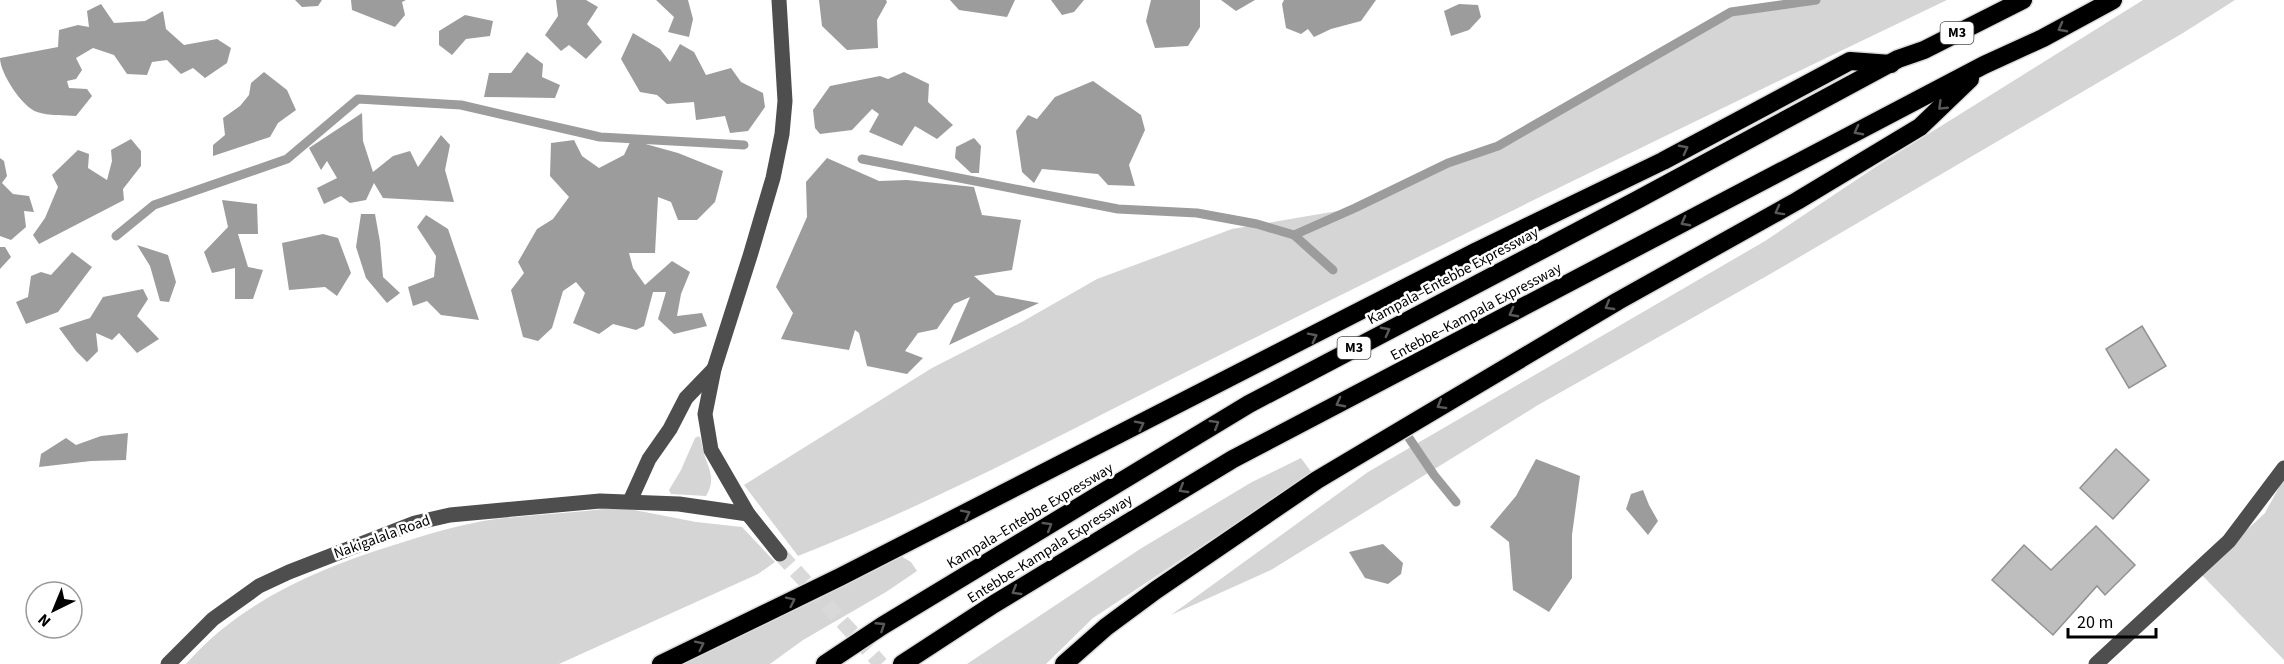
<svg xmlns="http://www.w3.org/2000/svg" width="2284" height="664" viewBox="0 0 2284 664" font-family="'Source Sans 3',sans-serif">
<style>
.green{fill:#d5d5d5}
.water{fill:#9c9c9c}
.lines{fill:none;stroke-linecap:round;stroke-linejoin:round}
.stream{stroke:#9c9c9c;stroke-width:9}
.building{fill:#bebebe;stroke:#929292;stroke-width:1.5}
.minor-tunnel{stroke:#d9d9d9;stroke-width:15;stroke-dasharray:15 8;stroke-linecap:butt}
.highway-casing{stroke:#dbdbdb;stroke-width:21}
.minor{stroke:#4e4e4e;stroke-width:15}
.highway{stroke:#000;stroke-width:18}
.oneway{stroke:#595959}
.labels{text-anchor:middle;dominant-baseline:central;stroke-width:5;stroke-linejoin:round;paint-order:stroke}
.shield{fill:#fff;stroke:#4c4c4c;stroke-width:1.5}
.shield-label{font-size:14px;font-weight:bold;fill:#000}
.street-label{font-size:15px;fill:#000;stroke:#fff}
</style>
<rect width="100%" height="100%" fill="#fff"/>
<g class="green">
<path d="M1816,0h131c-237,113 -473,229 -709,346 -146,72 -289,151 -440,210l-54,-71 188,-117 88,-45 77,-44 135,-50 123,-21 93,-45 60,-24 223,-127z"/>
<polygon points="2143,0 2235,0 2183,33 1772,273 1538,405 1271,570 1171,615 1368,472 1765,241 1877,166"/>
<path d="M699,436c3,4 2,8 4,13 3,17 15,28 3,47l-35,-2 -2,-4 12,-20 14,-32z"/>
<polygon points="1301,458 1312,473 1093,618 1046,664 967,664 1140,549 1252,482"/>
<polygon points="2284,478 2284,660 2200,573 2265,513"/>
<path d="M619,507l77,15 46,5 33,35 -17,12 -199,90h-373c54,-62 131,-95 208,-119 34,-11 67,-21 102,-26 41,-5 82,-6 123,-12z"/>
<polygon points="899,555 911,562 917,571 886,592 803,640 770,664 681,664"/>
</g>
<g class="water">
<polygon points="295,0 322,0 318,6 302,7"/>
<polygon points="351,0 406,0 402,2 405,15 395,27 352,10"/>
<polygon points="556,0 586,0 598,7 587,24 602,42 586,59 569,45 561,51 545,35 558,16"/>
<polygon points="656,0 688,0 693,19 689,37 668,32 674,17"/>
<polygon points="819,0 886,0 887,2 877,20 878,48 847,50 822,26"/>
<polygon points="950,0 1015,0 1007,17 959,10"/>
<polygon points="1051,0 1084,0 1074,12 1062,15"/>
<polygon points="1151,0 1200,0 1200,27 1188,46 1155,48 1146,21"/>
<polygon points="1221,0 1255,0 1236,11"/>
<polygon points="1284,0 1376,0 1361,21 1331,29 1314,37 1308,29 1301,34 1286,28 1282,4"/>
<path d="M101,4l13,19 31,-2 18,-10 3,18 18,16 33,-6 14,9 -4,15 -22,15 -12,-10 -12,6 -14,-14 -15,2 -5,13 -20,-1 -13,-19 -21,-7 -17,10 6,12 -6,9 -9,2 2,7 18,1 5,7 -16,20c-12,-1 -27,0 -39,-4 -15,-5 -37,-39 -37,-54l58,-11 1,-17 19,-5 11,2 -2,-16z"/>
<polygon points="1459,4 1478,5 1481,17 1469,30 1451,36 1444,11"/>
<polygon points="465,15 493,21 490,36 466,39 452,55 439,45 439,31"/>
<polygon points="633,33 660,49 670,62 680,44 694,52 706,75 731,68 741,82 763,93 765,107 748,131 730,133 725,116 696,120 694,102 667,104 657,95 640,92 621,59"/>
<polygon points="527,52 543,64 542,77 560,85 555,98 484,97 489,73 511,73"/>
<polygon points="264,72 287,90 296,110 278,123 270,137 213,156 213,145 225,135 223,118 240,106 249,95 251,83"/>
<polygon points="904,72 929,84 928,102 953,125 937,139 915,126 902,146 869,132 879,114 872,109 852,130 820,134 815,128 813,110 830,86 880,76 888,79"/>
<polygon points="1093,81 1141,115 1145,130 1129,165 1135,186 1108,185 1098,174 1042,169 1034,183 1022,172 1016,131 1028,115 1037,119 1055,97"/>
<polygon points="362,113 363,141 373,172 393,156 410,151 418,167 441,135 450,145 445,170 454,202 383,198 374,183 366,200 350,203 341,196 324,204 317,188 337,178 327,161 321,170 309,148"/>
<polygon points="974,138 981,146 979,173 971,173 955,158 956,147"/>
<polygon points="131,139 141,151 141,166 123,189 124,200 39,244 33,235 45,218 58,187 52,175 78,150 89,154 88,168 107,180 112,161 111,150"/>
<polygon points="574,140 582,156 599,168 624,155 631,140 678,153 723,171 715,202 697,220 678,220 671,202 658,197 655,253 629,253 633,268 645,285 672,261 690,272 681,294 677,316 702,313 707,326 674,334 658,319 666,292 653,292 644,326 636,330 613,324 599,334 573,323 585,293 576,282 563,291 552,328 538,341 523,337 511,290 524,273 518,262 537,229 553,219 569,197 550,176 551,143"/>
<polygon points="0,158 4,161 7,176 2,183 13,194 29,196 34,212 24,211 26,227 11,240 0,236"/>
<polygon points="827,158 879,181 907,180 974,187 982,215 1021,220 1012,270 974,276 996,295 1039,303 949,345 970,297 954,304 937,329 918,333 905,351 923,358 907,374 867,366 859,333 855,330 849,350 781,339 793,313 776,287 807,217 806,182"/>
<polygon points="222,200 257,204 258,234 238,234 248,267 263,270 253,299 235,299 235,268 212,273 204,252 228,227"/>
<polygon points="361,214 375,214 380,242 383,277 400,293 387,303 366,278 356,247"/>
<polygon points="426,215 448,229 479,320 441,315 427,301 413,306 408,287 434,277 436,256 417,227"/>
<polygon points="323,234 338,238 351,273 337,296 325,287 289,290 282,243"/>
<polygon points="137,245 168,255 176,282 169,302 160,301 150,266"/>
<polygon points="0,247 5,247 11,257 0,269"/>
<polygon points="72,252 92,267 58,312 26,324 16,302 28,297 31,276 41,272 51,275"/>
<polygon points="143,289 148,299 137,316 159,339 137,353 119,333 112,340 96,333 98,351 87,362 76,351 59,328 90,318 103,297"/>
<polygon points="128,433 126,460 91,461 39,467 41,454 66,438 76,445 101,436"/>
<polygon points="1536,459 1580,476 1572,535 1572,578 1549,612 1513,590 1509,542 1490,527 1516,496"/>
<polygon points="1643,490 1649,505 1658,521 1648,535 1626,509 1631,494"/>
<polygon points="1383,544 1403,563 1401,574 1388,584 1365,578 1349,552"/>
</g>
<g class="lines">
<g class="stream">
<polyline points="862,159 1118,209 1197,213 1257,224 1294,235 1333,270"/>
<polyline points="1294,235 1355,208 1448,163 1498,146 1731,12 1816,0"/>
<polyline points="116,236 154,205 287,159 358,99 461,105 600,137 744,145"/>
<polyline points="1409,438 1434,475 1456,502"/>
</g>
</g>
<g class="building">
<polygon points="2142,326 2166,366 2129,388 2106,349"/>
<polygon points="2116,449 2149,480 2113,519 2080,488"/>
<polygon points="2096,526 2135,565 2105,595 2097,586 2053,635 1992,580 2024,545 2051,570"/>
</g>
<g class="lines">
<polyline class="minor-tunnel" points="780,554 881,664"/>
<defs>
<g id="highway">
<polyline points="661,664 840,577 1477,251 1663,161 1850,61 1891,64"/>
<polyline points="825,664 882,626 1249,404 1637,200 1898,59 1924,50 2023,0"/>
<polyline points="902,664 994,604 1233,459 1984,65 2043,38 2113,0"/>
<polyline points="1064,664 1106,627 1156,590 1317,480 1618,301 1797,201 1920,127 1970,79"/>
</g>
</defs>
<use href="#highway" class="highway-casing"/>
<g class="minor">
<polyline points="779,0 785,101 782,134 773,178 750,256 714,369 705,414 711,450 748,514 780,554"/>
<polyline points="630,501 649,459 670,429 686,398 714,369"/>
<polyline points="168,664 213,619 259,586 289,572 415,523 450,515 600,501 679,504 748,514"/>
<polyline points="2096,664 2229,541 2284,468"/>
</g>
<use href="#highway" class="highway"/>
</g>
<defs><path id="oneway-chevron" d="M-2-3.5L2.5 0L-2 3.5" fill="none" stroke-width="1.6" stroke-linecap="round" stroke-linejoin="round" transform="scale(1.5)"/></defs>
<g class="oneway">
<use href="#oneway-chevron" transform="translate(2062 28) rotate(152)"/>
<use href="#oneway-chevron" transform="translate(1942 106) rotate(136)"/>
<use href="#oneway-chevron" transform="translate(1858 131) rotate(152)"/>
<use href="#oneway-chevron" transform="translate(1684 149) rotate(-28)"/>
<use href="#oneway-chevron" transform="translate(1779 211) rotate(151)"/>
<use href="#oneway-chevron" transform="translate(1685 222) rotate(152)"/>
<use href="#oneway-chevron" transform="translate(1609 306) rotate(150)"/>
<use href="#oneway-chevron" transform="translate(1513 313) rotate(152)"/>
<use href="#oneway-chevron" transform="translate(1386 331) rotate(-28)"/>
<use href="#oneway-chevron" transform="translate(1313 337) rotate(-27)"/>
<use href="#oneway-chevron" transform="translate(1340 403) rotate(152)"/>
<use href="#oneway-chevron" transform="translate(1441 405) rotate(149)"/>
<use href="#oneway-chevron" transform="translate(1215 424) rotate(-31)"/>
<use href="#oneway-chevron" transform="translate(1140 425) rotate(-27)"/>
<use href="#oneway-chevron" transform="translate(1183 489) rotate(149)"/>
<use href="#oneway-chevron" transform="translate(966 514) rotate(-27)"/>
<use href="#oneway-chevron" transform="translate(1048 526) rotate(-31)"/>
<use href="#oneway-chevron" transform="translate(1016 591) rotate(149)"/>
<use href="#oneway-chevron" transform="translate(791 601) rotate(-26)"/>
<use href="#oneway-chevron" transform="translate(881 626) rotate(-33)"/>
<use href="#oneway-chevron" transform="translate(700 645) rotate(-26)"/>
</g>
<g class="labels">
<g class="shield">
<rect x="1940.5" y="22" width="33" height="22" rx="4.5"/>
<rect x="1337.5" y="337" width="33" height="22" rx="4.5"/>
</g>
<g class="shield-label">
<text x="1957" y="33">M3</text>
<text x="1354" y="348">M3</text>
</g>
<g class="street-label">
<text transform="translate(1453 276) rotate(-28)">Kampala–Entebbe Expressway</text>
<text transform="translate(1476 312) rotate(-28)">Entebbe–Kampala Expressway</text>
<text transform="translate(1030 516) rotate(-31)">Kampala–Entebbe Expressway</text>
<text transform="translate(382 537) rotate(-20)">Nakigalala Road</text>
<text transform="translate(1050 549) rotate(-32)">Entebbe–Kampala Expressway</text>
</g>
</g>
<g transform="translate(54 610) rotate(223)"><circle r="28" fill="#ffffff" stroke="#999999" stroke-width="1.5"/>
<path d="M0-4.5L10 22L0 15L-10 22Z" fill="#000000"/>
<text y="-9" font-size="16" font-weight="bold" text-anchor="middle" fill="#000000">N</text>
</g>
<path d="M2068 628v9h88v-9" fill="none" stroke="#000000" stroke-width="3"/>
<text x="2077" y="628" font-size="18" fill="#000000" stroke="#ffffff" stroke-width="4.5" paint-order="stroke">20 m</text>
</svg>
